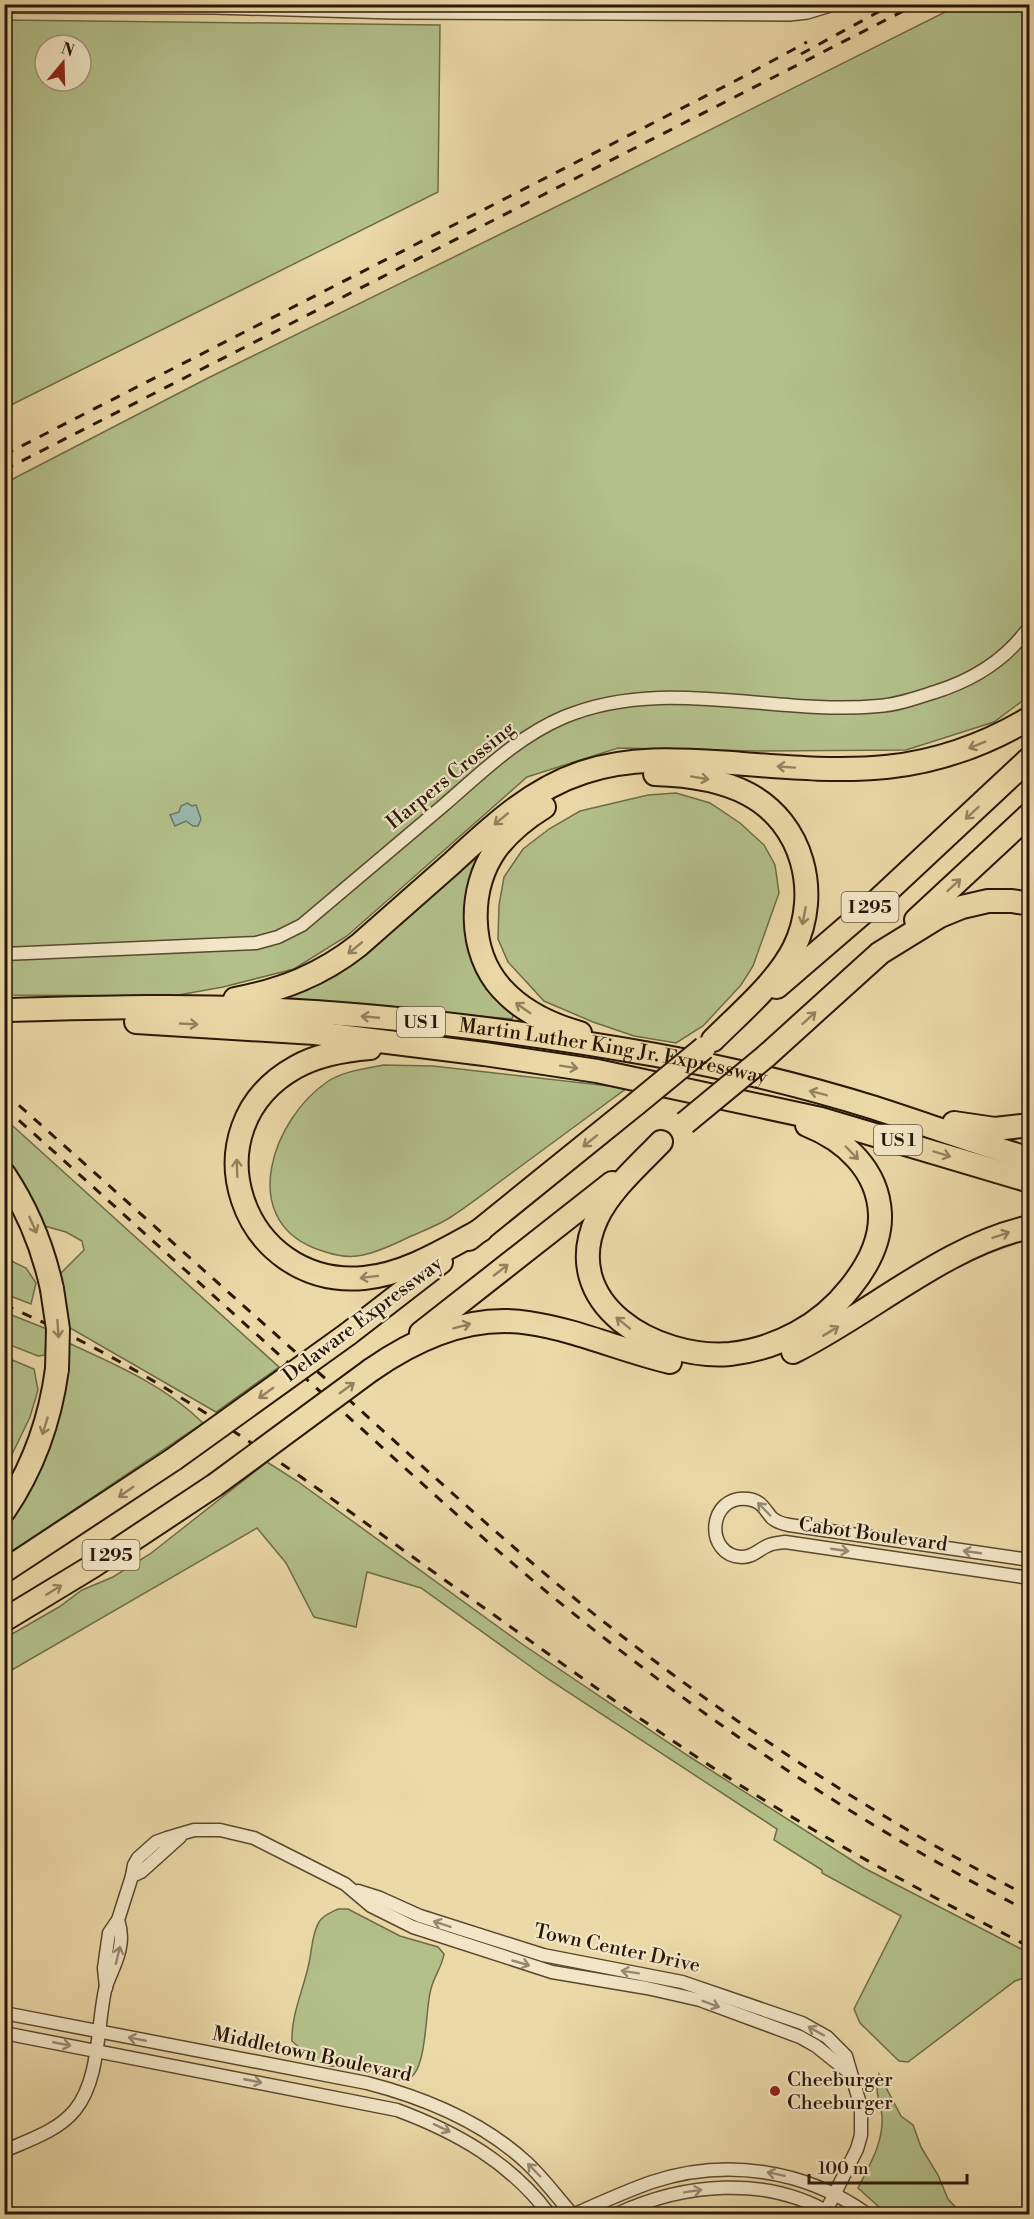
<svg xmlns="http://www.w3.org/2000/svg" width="1034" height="2219" viewBox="0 0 1034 2219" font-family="'Libre Bodoni',serif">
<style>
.green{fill:#b3c08a;stroke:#6e6c48;stroke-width:1.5;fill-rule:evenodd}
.water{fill:#98baab;stroke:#6b7969;stroke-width:1.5}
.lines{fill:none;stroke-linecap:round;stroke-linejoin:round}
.minor-casing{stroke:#59482f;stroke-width:15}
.tertiary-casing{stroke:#59482f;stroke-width:18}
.motorway-casing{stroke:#281707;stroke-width:26}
.minor{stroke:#f2e6c6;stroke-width:12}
.tertiary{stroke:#f2e6c6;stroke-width:15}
.motorway{stroke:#ebd9a7;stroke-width:22}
.rail{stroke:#281707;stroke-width:3;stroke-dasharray:10 10;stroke-linecap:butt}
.motorway-bridge-casing{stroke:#281707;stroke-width:26;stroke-linecap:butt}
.motorway-bridge{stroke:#ebd9a7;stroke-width:22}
.oneway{stroke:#93825f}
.oneway2{stroke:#978970}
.poi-dot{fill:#8f2418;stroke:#f2e6c6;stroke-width:2}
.labels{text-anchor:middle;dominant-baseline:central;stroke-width:4.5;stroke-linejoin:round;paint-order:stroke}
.shield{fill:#f2e6c6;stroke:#655540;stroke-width:1.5}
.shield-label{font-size:18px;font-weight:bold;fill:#281707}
.street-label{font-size:20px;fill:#281707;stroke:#f2e6c6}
.poi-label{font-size:20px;fill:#281707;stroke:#f2e6c6;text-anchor:start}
</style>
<rect width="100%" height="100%" fill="#ebd9a7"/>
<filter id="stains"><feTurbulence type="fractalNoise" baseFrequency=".00333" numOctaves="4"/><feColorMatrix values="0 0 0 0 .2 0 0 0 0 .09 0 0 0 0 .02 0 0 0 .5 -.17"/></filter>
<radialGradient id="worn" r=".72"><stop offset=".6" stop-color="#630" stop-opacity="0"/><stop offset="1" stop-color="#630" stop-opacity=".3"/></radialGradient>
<g class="green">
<polygon points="959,5 1029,5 1029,696 994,722 906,750 756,751 618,748 527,777 347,936 294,969 223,987 173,996 5,995 5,483 210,377 580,195"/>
<path d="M5,20l435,5 -2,167 -433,216zM45,45h36v36h-36z"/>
<polygon points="676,793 710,803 740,823 764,845 775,865 779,893 753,966 741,985 703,1026 676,1043 634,1036 593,1022 544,1001 508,962 498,939 499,905 504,877 523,849 549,829 580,811 648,795"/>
<polygon points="507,824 469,918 515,1011 512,1019 269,997"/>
<path d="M383,1065l50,1 194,22c-37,27 -73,54 -110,81 -22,16 -43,33 -66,48 -14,9 -31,15 -46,22 -13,6 -27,13 -42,16 -17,4 -33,-1 -49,-7 -77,-31 -40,-130 13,-166 16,-11 37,-13 56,-17z"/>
<polygon points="4,1118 279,1367 216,1412 65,1325 57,1277 84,1250 82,1241 66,1232 41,1225 5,1162"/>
<polygon points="5,1258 26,1268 36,1283 31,1304 5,1294"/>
<polygon points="4,1312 47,1329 45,1355 38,1356 5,1343"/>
<path d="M64,1341c48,22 101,44 139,82l-198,133 -1,-36z"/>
<polygon points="5,1357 34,1369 38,1390 30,1417 5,1469"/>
<polygon points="267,1462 297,1481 522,1644 690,1757 864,1868 1029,1953 1029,1976 1015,1981 908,2062 899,2061 860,2023 854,2009 901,1916 822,1873 822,1870 774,1840 777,1829 548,1679 421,1588 367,1572 356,1627 314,1617 286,1563 257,1528 5,1674 5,1638 59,1607 82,1590 113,1577 150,1554"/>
<path d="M338,1909h10l52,27 38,11 6,7c-2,13 -10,22 -13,35 -6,17 -3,85 -24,90 -15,4 -35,-10 -49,-12 -10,-2 -19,0 -28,-1 -16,-2 -27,-15 -38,-25 -1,-26 12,-53 17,-78 3,-13 3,-30 10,-41 4,-7 13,-10 19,-13z"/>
<path d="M879,2074l22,42 12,9 8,22 17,28 10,24 14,15h-75l-29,-26c11,-22 26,-46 24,-72 -2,-19 -8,-21 -3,-42z"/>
</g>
<polygon class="water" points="187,803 192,806 196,805 201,819 198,826 193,826 186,821 175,826 170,815 179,812 181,806"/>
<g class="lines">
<defs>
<g id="minor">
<path d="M4,954l252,-11 22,-6 24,-12c47,-40 95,-80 142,-120 37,-32 73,-68 120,-88 100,-42 210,-1 314,-11 19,-1 38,-8 57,-14 38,-12 72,-33 95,-66"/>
<path d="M1030,1560l-241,-35c-6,-1 -12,-3 -17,-7 -8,-9 -10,-17 -24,-19 -41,-5 -44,57 -6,58 11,0 16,-7 25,-11 5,-3 12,-3 18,-4l245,36"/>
<polyline points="132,1876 141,1872 180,1837"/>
<polyline points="358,1891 380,1898 420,1916 543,1955 682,1982 802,2023 827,2037 846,2056 861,2107 861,2135 857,2149 826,2211"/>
<polyline points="106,1988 104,1968 109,1933 118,1920 132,1876 134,1865 138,1858 156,1842 167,1838 194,1830 220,1830 254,1838 345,1884 371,1906 413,1927 552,1972 647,1988 700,2000 800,2037 816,2046 851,2074"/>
<path d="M4,2013l363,70c58,15 115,38 160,80 16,15 30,34 45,51"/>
<path d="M4,2033l393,77c59,22 113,52 152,104"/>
<path d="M4,2151c25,-11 54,-20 71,-41 25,-31 22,-83 30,-120 4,-15 13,-28 15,-43 2,-10 1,-18 -2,-27"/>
<path d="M575,2214c25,-11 51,-23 77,-32 73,-24 152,-13 215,32"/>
<path d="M617,2214c66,-31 150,-39 214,0"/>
</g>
<polyline id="tertiary" points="4,5 214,6 395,11 789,13 807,11 830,4"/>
<g id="motorway">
<path d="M655,774c31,1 65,5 93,20 55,29 73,99 46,154 -18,35 -53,64 -81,92"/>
<path d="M544,807c-18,11 -35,25 -48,42 -28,40 -28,103 6,140 21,23 49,36 78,44"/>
<polyline points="916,920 1030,814"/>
<polyline points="777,987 878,900 1030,758"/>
<path d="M235,999c47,-9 86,-24 124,-54 31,-27 61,-54 92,-81 40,-37 80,-75 133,-92 49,-16 97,-12 148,-9 114,9 194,17 298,-45"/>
<path id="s1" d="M4,1010c86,-2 172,-5 257,-1 132,6 265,23 395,46 74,13 148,31 219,53 52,17 103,35 155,51"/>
<polyline points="136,1022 315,1033 484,1054 597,1071 821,1119 1030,1181"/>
<path d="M370,1048c-25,2 -51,6 -74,19 -110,61 -55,222 68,211 42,-4 80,-28 117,-48"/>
<polyline points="765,1057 880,953 940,916 962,907 988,901 1012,901 1030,904"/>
<polyline points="954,1123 995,1129 1030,1125"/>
<path d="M661,1142c-22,23 -50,47 -64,76 -40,86 59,142 133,136 47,-5 91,-29 120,-66 17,-21 31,-46 30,-74 -2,-44 -35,-74 -73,-89"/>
<path d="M4,1174c24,36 39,73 48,115"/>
<polyline points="469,1239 636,1104"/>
<polyline points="421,1333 612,1183"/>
<polyline points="348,1334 441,1262"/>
<path d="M793,1352c77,-38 153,-107 237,-125"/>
<path d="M371,1370c46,-32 102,-56 158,-47 48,7 94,28 141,39"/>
<path d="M4,1511c30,-44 46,-90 53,-142"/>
<polyline points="4,1571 174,1459"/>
<polyline points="4,1620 93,1566 215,1485"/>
</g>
</defs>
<use href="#minor" class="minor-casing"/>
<use href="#tertiary" class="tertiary-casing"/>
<use href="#motorway" class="motorway-casing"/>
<use href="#minor" class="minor"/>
<use href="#tertiary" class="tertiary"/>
<use href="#motorway" class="motorway"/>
<g class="rail">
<polyline points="801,54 893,4"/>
<polyline points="4,455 737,80 807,42"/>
<polyline points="4,470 917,4"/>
<path d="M4,1092c108,96 216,193 324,289 99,89 197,181 303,262 125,96 258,182 399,254"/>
<path d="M4,1107c110,98 218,197 328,295 71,64 142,130 216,191 149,122 310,232 482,319"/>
<path d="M4,1305c176,74 328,196 483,305 84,60 168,121 256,177 92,58 189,110 287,160"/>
</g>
<defs>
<g id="motorway-bridge">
<polyline points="636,1104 704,1048"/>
<polyline points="685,1123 765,1057"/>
<polyline points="52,1289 58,1329 57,1369"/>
<polyline points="174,1459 348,1334"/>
<polyline points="215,1485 371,1370"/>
</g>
</defs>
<use href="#motorway-bridge" class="motorway-bridge-casing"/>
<use href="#motorway-bridge" class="motorway-bridge"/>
</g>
<defs><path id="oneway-shaft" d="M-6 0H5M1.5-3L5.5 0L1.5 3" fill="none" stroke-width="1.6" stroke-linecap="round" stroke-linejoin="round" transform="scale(1.5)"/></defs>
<g class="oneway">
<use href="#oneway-shaft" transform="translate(977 745) rotate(158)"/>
<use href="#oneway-shaft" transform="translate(786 767) rotate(-176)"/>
<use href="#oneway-shaft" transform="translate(700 778) rotate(10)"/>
<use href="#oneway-shaft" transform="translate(972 813) rotate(137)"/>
<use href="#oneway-shaft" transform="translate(501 819) rotate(140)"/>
<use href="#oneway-shaft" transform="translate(954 885) rotate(-43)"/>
<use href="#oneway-shaft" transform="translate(804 916) rotate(101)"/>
<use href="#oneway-shaft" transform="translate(355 948) rotate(141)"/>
<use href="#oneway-shaft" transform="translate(523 1008) rotate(-145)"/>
<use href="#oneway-shaft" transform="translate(370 1017) rotate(-175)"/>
<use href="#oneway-shaft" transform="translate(809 1018) rotate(-42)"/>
<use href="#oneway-shaft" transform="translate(189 1024) rotate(3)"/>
<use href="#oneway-shaft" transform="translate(569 1067) rotate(9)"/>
<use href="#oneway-shaft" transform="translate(818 1093) rotate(-166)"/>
<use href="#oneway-shaft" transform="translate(590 1141) rotate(141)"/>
<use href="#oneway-shaft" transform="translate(852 1153) rotate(46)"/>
<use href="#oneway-shaft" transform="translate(942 1154) rotate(17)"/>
<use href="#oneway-shaft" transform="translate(237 1168) rotate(-92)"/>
<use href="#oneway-shaft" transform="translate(33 1225) rotate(66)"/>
<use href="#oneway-shaft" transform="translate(1001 1235) rotate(-19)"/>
<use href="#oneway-shaft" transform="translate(501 1270) rotate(-38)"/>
<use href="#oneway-shaft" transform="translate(369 1277) rotate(173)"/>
<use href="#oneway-shaft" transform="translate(623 1323) rotate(-141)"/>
<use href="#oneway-shaft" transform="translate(462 1326) rotate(-15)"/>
<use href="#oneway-shaft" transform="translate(58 1329) rotate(86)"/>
<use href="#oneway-shaft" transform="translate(831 1331) rotate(-31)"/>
<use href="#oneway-shaft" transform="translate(347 1388) rotate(-36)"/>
<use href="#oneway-shaft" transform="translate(266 1393) rotate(144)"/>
<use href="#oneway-shaft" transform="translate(45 1426) rotate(107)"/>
<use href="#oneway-shaft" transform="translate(126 1492) rotate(145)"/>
<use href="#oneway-shaft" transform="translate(54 1590) rotate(-32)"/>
</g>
<g class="oneway2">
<use href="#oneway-shaft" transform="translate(764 1509) rotate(-134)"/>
<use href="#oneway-shaft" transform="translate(840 1550) rotate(8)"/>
<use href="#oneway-shaft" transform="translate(972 1552) rotate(-172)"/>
<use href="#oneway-shaft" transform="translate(442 1924) rotate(-162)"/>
<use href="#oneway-shaft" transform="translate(118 1955) rotate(-76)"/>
<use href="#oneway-shaft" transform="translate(521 1963) rotate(16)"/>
<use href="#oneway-shaft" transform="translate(630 1972) rotate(-171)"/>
<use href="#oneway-shaft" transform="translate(711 2004) rotate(20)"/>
<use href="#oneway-shaft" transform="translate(816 2031) rotate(-151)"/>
<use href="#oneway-shaft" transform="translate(137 2039) rotate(-169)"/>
<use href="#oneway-shaft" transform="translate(62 2044) rotate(11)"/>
<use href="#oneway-shaft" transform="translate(253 2081) rotate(11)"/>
<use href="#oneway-shaft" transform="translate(442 2128) rotate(25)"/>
<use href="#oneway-shaft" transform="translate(534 2170) rotate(-134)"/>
<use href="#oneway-shaft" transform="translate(776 2174) rotate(-168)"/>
<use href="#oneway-shaft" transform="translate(693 2191) rotate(-9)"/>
</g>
<circle class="poi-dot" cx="775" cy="2091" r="6"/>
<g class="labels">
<g class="shield">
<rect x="841.5" y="892" width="57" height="30" rx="4.5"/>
<rect x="397" y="1007" width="48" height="30" rx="4.5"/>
<rect x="874" y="1125" width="48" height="30" rx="4.5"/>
<rect x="82.5" y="1540" width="57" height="30" rx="4.5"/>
</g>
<g class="shield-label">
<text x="870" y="907">I 295</text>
<text x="421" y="1022">US 1</text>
<text x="898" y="1140">US 1</text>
<text x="111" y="1555">I 295</text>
</g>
<g class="street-label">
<text transform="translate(451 776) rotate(-39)">Harpers Crossing</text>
<text stroke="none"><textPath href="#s1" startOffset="612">Martin Luther King Jr. Expressway</textPath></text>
<text transform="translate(363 1320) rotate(-37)">Delaware Expressway</text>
<text transform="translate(873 1535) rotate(8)">Cabot Boulevard</text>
<text transform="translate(617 1949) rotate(12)">Town Center Drive</text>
<text transform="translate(312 2055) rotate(12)">Middletown Boulevard</text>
</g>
<g class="poi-label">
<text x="787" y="2080">Cheeburger<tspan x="787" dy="23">Cheeburger</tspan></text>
</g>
</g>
<rect width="1034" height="2219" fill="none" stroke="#ebd9a7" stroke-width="24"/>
<rect x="6" y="6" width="1022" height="2207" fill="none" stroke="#281707" stroke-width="3"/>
<rect x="12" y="12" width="1010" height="2195" fill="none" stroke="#281707" stroke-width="1.5"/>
<g transform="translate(63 63) rotate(19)"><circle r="28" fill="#f2e6c6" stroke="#a1937a" stroke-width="1.5"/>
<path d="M0-4.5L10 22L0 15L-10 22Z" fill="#8f2418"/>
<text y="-9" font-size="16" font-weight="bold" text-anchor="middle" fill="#281707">N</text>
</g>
<path d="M809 2174v9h158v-9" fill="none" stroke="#281707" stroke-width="3"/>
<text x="818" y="2174" font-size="18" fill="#281707" stroke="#f2e6c6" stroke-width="4.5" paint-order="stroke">100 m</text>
<rect width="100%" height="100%" filter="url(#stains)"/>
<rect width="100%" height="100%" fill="url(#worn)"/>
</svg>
